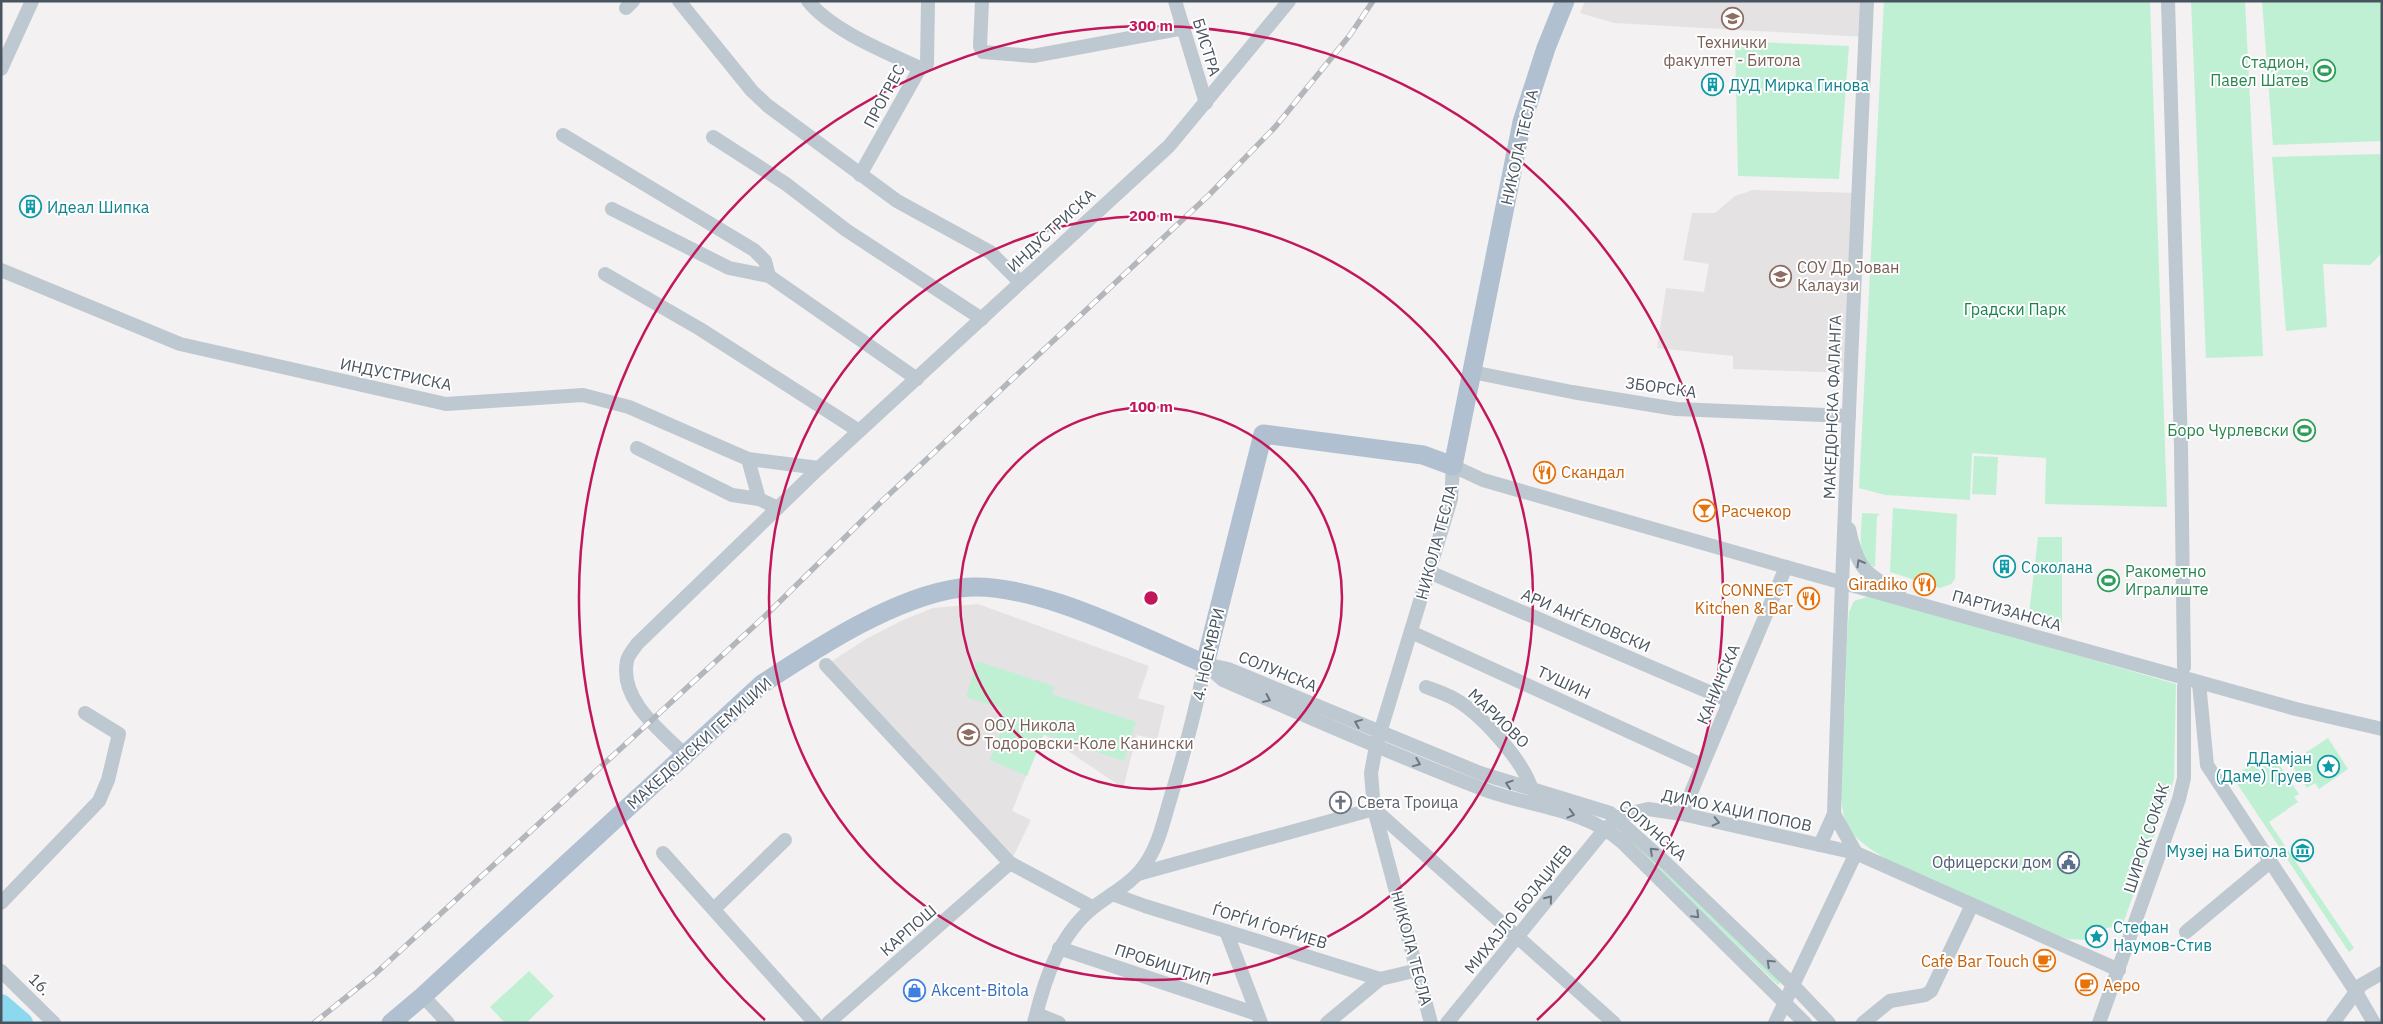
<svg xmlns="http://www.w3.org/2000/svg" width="2383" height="1024" viewBox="0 0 2383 1024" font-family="'IBM Plex Sans',sans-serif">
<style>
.education{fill:#e4e2e3}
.green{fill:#bff0d3}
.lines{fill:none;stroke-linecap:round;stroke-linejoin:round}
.river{stroke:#8cd8ee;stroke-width:22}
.minor{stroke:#bec8d0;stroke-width:14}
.major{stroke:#b0c0d0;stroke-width:19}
.rail-casing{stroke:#b3b6bb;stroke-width:5.5}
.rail{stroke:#fff;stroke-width:4;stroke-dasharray:11;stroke-linecap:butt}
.oneway{stroke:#6b7781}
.ring{fill:none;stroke:#c2185b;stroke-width:2.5}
.labels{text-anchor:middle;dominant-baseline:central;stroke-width:4;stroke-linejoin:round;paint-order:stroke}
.education-label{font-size:16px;fill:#785e54;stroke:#fff;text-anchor:start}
.street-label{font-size:16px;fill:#48545f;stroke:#fff}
.leisure-label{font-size:16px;fill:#27864d;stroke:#fff;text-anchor:end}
.culture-label{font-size:16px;fill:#0d838f;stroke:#fff;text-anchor:start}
.park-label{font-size:16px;fill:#16834e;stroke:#fff}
.food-label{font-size:16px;fill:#c56008;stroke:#fff;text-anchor:start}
.worship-label{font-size:16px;fill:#5b616d;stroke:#fff;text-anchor:start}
.service-label{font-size:16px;fill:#4e5e75;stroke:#fff;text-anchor:end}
.shop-label{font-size:16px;fill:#366cbe;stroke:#fff;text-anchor:start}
.centre{fill:#c2185b;stroke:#fff;stroke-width:2.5}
.ring-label{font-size:15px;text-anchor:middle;font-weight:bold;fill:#c2185b;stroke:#fff;stroke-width:4;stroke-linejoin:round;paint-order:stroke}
</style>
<rect width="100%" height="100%" fill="#f3f1f1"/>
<g class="education">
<polygon points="1585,1 1867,1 1866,37 1614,23 1580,13"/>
<polygon points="1753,190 1859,193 1851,373 1733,369 1733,356 1657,348 1666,288 1704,292 1709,264 1683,260 1692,213 1715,213 1735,196"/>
<polygon points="978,604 1149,666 1138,698 1165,706 1157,740 1137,735 1123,788 1043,734 1012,811 1031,820 1010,863 826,665 866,639 903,620 933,608"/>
</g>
<g class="green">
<polygon points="1884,1 2150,1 2167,507 2045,504 2046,458 1972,453 1970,500 1885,495 1859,488"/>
<polygon points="2191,1 2245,1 2263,356 2206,358"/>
<polygon points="2262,1 2382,1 2382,141 2273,145"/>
<polygon points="1735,41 1849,46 1839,179 1738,176"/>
<polygon points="2382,154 2382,253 2370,265 2323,264 2327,327 2286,331 2272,157"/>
<polygon points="1974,456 1998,457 1996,495 1972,494"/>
<polygon points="1893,508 1957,514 1955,579 1951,584 1940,588 1890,572"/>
<path d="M1862,513l18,1 -3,2 -2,51c-20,-6 -13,-39 -13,-54z"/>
<polygon points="2038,537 2062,537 2062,623 2029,614"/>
<path d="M1867,597l44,10 265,77 -2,95 -50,142 -11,6 -21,4 -3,9 -21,-1c-44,-17 -201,-75 -220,-112 -14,-29 -5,-88 -3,-120 1,-32 1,-63 4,-95l5,-11z"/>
<polygon points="977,661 1054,686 1052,694 1136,722 1124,761 1044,734 1027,776 990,760 1001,731 996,729 1003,709 966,697"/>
<polygon points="2328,738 2348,769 2319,789 2315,783 2307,788 2290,763"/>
<polygon points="2272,754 2299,794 2294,797 2298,802 2269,822 2354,948 2349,952 2232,776"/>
<polygon points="1631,837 1781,982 1778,985 1628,840"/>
<polygon points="529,971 554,996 526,1023 505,1023 490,1007"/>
</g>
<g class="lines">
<polyline class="river" points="1,1005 22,1023"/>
<g class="minor">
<polyline points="679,1 752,91 768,106 897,201 990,252 1020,282"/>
<path d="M808,1c24,30 78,51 112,67l-60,107"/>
<polyline points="982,1 980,46 983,52 1033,56 1184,28"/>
<polyline points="1175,1 1206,103"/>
<polyline points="2168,1 2181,447 2184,667"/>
<polyline points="626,8 633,1"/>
<polyline points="920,68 927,64 928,1"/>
<polyline points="1,69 32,1"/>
<polyline points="563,135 754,250 765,261 769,276"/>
<polyline points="713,137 786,184 846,230 982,319"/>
<polyline points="612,209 729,268 769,276 917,379"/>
<polyline points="1,270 180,344 446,404 583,395 629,407 748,459 819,468"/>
<polyline points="605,274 700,329 859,431"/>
<polyline points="1472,372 1572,392 1676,409 1849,416"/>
<polyline points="637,448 732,495 759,499 778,508"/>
<polyline points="748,459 759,499"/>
<path d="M1849,529c8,38 16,46 50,63"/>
<polyline points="1429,572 1730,701"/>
<polyline points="1411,632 1702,765"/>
<polyline points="1205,664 1228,669 1480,773 1610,813 1667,864 1793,985 1829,1023"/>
<path d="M1205,664l18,16c88,38 175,77 265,111 45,16 97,18 134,51l183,181"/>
<polyline points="826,665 1010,863 1092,907"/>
<polyline points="2199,683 2207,765 2356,992 2374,1023"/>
<path d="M1426,687c8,3 17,6 25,10 28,14 72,63 81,93"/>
<path d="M685,755c-24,-24 -66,-55 -58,-94 1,-6 7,-12 10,-17l182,-176 350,-322 120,-145"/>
<polyline points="1682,814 1786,567"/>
<path d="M1820,845l14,-31c8,-271 21,-542 33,-813"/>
<polyline points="663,853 815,1023"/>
<polyline points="1138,874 1374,809 1614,1023"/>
<polyline points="1112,894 1145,906 1380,979 1418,970"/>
<polyline points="1,903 99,801 108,780 119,734 85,713"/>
<polyline points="714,909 785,840"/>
<polyline points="1226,931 1261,1023"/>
<polyline points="2186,932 2270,862"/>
<polyline points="1059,948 1257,1014"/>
<polyline points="1,971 54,1023"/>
<polyline points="423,996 448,1023"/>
<polyline points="1037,1014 1059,1023"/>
<polyline points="828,1023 1010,863"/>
<path d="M1034,1023c10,-42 25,-89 60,-116 18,-14 39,-24 52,-44 12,-18 17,-39 23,-60 14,-46 27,-92 36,-139"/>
<polyline points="1327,1023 1380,979"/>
<polyline points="1431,1023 1374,809 1371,773 1376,746 1451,499 1453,466 1483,480 1786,567 2296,709 2382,729"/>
<polyline points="1447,1023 1605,829 1623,815 1648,809 1682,814 1856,853 2119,970"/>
<polyline points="1775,1023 1856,853 1834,814"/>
<polyline points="1863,1023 1890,1001 1925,995 1931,991 1972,905"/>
<polyline points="2099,1023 2179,799 2184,778 2184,686"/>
<polyline points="2333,1023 2361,985 2382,973"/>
</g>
<path class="major" d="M391,1023l32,-27 339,-312c55,-36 132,-87 198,-96 71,-9 179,48 245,76l58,-230 160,21 30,11 69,-344 24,-74 19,-47"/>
<defs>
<polyline id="rail" points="314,1023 375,974 764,617 881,502 1209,195 1276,126 1350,35 1373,1"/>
</defs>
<use href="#rail" class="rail-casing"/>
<use href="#rail" class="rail"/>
</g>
<defs><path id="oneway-chevron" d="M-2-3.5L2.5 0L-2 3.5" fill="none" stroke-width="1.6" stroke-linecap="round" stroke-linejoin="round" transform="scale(1.25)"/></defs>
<g class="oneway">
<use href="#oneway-chevron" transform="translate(1860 563) rotate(-120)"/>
<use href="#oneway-chevron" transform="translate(1267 699) rotate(24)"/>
<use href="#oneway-chevron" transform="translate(1358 723) rotate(-158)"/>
<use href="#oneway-chevron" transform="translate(1417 763) rotate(22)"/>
<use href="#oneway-chevron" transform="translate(1509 784) rotate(-162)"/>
<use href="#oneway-chevron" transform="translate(1571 814) rotate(15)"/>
<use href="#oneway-chevron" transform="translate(1716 822) rotate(13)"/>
<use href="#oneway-chevron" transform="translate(1653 851) rotate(-137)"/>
<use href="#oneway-chevron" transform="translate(1549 899) rotate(-51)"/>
<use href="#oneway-chevron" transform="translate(1696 915) rotate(45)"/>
<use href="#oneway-chevron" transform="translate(1770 963) rotate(-136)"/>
</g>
<g class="ring">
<circle cx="1151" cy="598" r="191"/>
<circle cx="1151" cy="598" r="382"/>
<path d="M765 1020A572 572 0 1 1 1537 1020"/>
</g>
<defs>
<symbol id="university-ring" viewBox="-11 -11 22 22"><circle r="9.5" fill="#fff" stroke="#8d6e63" stroke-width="1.5"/><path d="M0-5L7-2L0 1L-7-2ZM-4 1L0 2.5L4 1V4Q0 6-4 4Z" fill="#8d6e63"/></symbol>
<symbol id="stadium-ring" viewBox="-11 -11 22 22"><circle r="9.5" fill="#fff" stroke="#2e9e5b" stroke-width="1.5"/><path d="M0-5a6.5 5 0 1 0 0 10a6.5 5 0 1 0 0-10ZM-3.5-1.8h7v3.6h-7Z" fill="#2e9e5b"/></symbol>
<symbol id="building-ring" viewBox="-11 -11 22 22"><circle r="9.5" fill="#fff" stroke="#0f9aa8" stroke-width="1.5"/><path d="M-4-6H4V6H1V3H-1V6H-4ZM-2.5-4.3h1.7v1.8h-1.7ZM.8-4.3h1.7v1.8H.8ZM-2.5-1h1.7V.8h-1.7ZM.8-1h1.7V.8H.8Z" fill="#0f9aa8"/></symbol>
<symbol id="school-ring" viewBox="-11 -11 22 22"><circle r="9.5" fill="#fff" stroke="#8d6e63" stroke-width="1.5"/><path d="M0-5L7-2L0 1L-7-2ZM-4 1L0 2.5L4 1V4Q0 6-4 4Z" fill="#8d6e63"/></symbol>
<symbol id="restaurant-ring" viewBox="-11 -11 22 22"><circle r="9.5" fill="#fff" stroke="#e8710a" stroke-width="1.5"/><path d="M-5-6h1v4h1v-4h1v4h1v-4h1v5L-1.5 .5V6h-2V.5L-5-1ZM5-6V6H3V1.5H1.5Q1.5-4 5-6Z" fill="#e8710a"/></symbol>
<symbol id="bar-ring" viewBox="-11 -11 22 22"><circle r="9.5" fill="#fff" stroke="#e8710a" stroke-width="1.5"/><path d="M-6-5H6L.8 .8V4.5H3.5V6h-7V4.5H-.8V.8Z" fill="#e8710a"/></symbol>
<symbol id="sight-ring" viewBox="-11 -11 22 22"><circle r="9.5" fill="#fff" stroke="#0f9aa8" stroke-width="1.5"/><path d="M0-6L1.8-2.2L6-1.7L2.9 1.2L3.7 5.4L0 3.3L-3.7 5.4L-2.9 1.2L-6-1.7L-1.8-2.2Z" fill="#0f9aa8"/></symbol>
<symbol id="church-ring" viewBox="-11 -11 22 22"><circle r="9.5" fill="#fff" stroke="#6b7280" stroke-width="1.5"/><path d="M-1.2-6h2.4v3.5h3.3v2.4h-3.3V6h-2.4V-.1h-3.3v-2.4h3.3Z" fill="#6b7280"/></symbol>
<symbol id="museum-ring" viewBox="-11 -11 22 22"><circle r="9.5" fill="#fff" stroke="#0f9aa8" stroke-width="1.5"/><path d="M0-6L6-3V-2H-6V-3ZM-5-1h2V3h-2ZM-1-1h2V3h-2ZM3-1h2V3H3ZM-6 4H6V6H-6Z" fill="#0f9aa8"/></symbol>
<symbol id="civic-ring" viewBox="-11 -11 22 22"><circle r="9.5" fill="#fff" stroke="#5c6f8a" stroke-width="1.5"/><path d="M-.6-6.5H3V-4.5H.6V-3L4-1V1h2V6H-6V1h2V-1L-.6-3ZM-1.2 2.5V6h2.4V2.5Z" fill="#5c6f8a"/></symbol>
<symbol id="cafe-ring" viewBox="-11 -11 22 22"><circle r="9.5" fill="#fff" stroke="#e8710a" stroke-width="1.5"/><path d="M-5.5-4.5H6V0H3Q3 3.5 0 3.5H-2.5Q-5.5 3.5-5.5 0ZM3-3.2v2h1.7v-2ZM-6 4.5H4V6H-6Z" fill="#e8710a"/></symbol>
<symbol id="shop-ring" viewBox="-11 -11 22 22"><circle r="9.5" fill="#fff" stroke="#3f7fe0" stroke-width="1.5"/><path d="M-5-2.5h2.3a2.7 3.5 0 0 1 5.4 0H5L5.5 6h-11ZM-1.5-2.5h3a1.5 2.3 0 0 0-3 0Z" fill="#3f7fe0"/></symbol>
</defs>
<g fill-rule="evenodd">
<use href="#university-ring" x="1720" y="6" width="25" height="25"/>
<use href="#stadium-ring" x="2312" y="58" width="25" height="25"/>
<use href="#building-ring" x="1700" y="72" width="25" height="25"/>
<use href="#building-ring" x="18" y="194" width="25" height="25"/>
<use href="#school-ring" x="1768" y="264" width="25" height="25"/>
<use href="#stadium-ring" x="2292" y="418" width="25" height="25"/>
<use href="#restaurant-ring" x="1532" y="460" width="25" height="25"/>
<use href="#bar-ring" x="1692" y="498" width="25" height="25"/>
<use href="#building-ring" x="1992" y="554" width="25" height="25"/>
<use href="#stadium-ring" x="2096" y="568" width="25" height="25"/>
<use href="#restaurant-ring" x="1912" y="572" width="25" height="25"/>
<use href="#restaurant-ring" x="1796" y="586" width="25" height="25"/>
<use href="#school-ring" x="956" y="722" width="25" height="25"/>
<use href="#sight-ring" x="2316" y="754" width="25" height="25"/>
<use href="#church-ring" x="1328" y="790" width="25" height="25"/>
<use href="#museum-ring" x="2290" y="838" width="25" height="25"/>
<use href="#civic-ring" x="2056" y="850" width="25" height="25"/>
<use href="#sight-ring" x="2084" y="924" width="25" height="25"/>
<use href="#cafe-ring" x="2032" y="948" width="25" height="25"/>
<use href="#cafe-ring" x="2074" y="972" width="25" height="25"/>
<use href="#shop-ring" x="902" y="978" width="25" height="25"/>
</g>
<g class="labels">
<g class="education-label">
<text x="1732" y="42" text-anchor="middle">Технички<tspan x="1732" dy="18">факултет - Битола</tspan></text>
<text x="1797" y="267">СОУ Др Јован<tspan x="1797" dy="18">Калаузи</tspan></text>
<text x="984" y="725">ООУ Никола<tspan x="984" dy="18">Тодоровски-Коле Канински</tspan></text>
</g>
<g class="street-label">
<text transform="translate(1207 47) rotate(73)">БИСТРА</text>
<text transform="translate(884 96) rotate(-62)">ПРОГРЕС</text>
<text transform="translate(1519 147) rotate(-77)">НИКОЛА ТЕСЛА</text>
<text transform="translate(1051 230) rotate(-43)">ИНДУСТРИСКА</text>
<text transform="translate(396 374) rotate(11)">ИНДУСТРИСКА</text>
<text transform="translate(1661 387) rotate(8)">ЗБОРСКА</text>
<text transform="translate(1832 407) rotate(-88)">МАКЕДОНСКА ФАЛАНГА</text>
<text transform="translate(1436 542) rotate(-75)">НИКОЛА ТЕСЛА</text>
<text transform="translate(2007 610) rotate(16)">ПАРТИЗАНСКА</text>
<text transform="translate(1586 620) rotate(23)">АРИ АНЃЕЛОВСКИ</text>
<text transform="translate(1208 654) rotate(-77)">4. НОЕМВРИ</text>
<text transform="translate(1278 671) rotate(22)">СОЛУНСКА</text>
<text transform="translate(1564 682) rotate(25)">ТУШИН</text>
<text transform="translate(1718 684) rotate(-67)">КАНИНСКА</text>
<text transform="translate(1499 718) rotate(44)">МАРИОВО</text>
<text transform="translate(699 743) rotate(-42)">МАКЕДОНСКИ ГЕМИЏИИ</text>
<text transform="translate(1737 810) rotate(12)">ДИМО ХАЏИ ПОПОВ</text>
<text transform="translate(1653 830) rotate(41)">СОЛУНСКА</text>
<text transform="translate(2146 838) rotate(-72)">ШИРОК СОКАК</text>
<text transform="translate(1518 909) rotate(-51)">МИХАЈЛО БОЈАЏИЕВ</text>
<text transform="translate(1270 926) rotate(17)">ЃОРЃИ ЃОРЃИЕВ</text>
<text transform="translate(908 930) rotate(-41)">КАРПОШ</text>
<text transform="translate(1412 948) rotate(75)">НИКОЛА ТЕСЛА</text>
<text transform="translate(1163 964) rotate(18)">ПРОБИШТИП</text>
<text transform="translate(40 984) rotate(45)">16.</text>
</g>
<g class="leisure-label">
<text x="2309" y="62">Стадион,<tspan x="2309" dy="18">Павел Шатев</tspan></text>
<text x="2289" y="430">Боро Чурлевски</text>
<text x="2125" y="571" text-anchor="start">Ракометно<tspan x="2125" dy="18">Игралиште</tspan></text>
</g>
<g class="culture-label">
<text x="1729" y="85">ДУД Мирка Гинова</text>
<text x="47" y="207">Идеал Шипка</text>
<text x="2021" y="567">Соколана</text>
<text x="2312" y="758" text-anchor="end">ДДамјан<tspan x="2312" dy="18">(Даме) Груев</tspan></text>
<text x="2287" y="851" text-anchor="end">Музеј на Битола</text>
<text x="2113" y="927">Стефан<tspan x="2113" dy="18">Наумов-Стив</tspan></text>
</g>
<g class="park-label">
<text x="2015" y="309">Градски Парк</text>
</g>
<g class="food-label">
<text x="1561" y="472">Скандал</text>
<text x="1721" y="511">Расчекор</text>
<text x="1908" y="584" text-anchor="end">Giradiko</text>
<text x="1793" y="590" text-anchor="end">CONNECT<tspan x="1793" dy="18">Kitchen &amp; Bar</tspan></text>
<text x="2029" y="961" text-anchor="end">Cafe Bar Touch</text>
<text x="2103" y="985">Аеро</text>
</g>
<g class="worship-label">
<text x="1357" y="802">Света Троица</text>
</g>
<g class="service-label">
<text x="2052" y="862">Офицерски дом</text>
</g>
<g class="shop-label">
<text x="931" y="990">Akcent-Bitola</text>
</g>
</g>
<circle cx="1151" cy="598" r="8" class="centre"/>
<g class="ring-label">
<text x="1151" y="31">300 m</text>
<text x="1151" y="221">200 m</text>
<text x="1151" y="412">100 m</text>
</g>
<rect width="2383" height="1024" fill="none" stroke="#48545f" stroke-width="5"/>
</svg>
